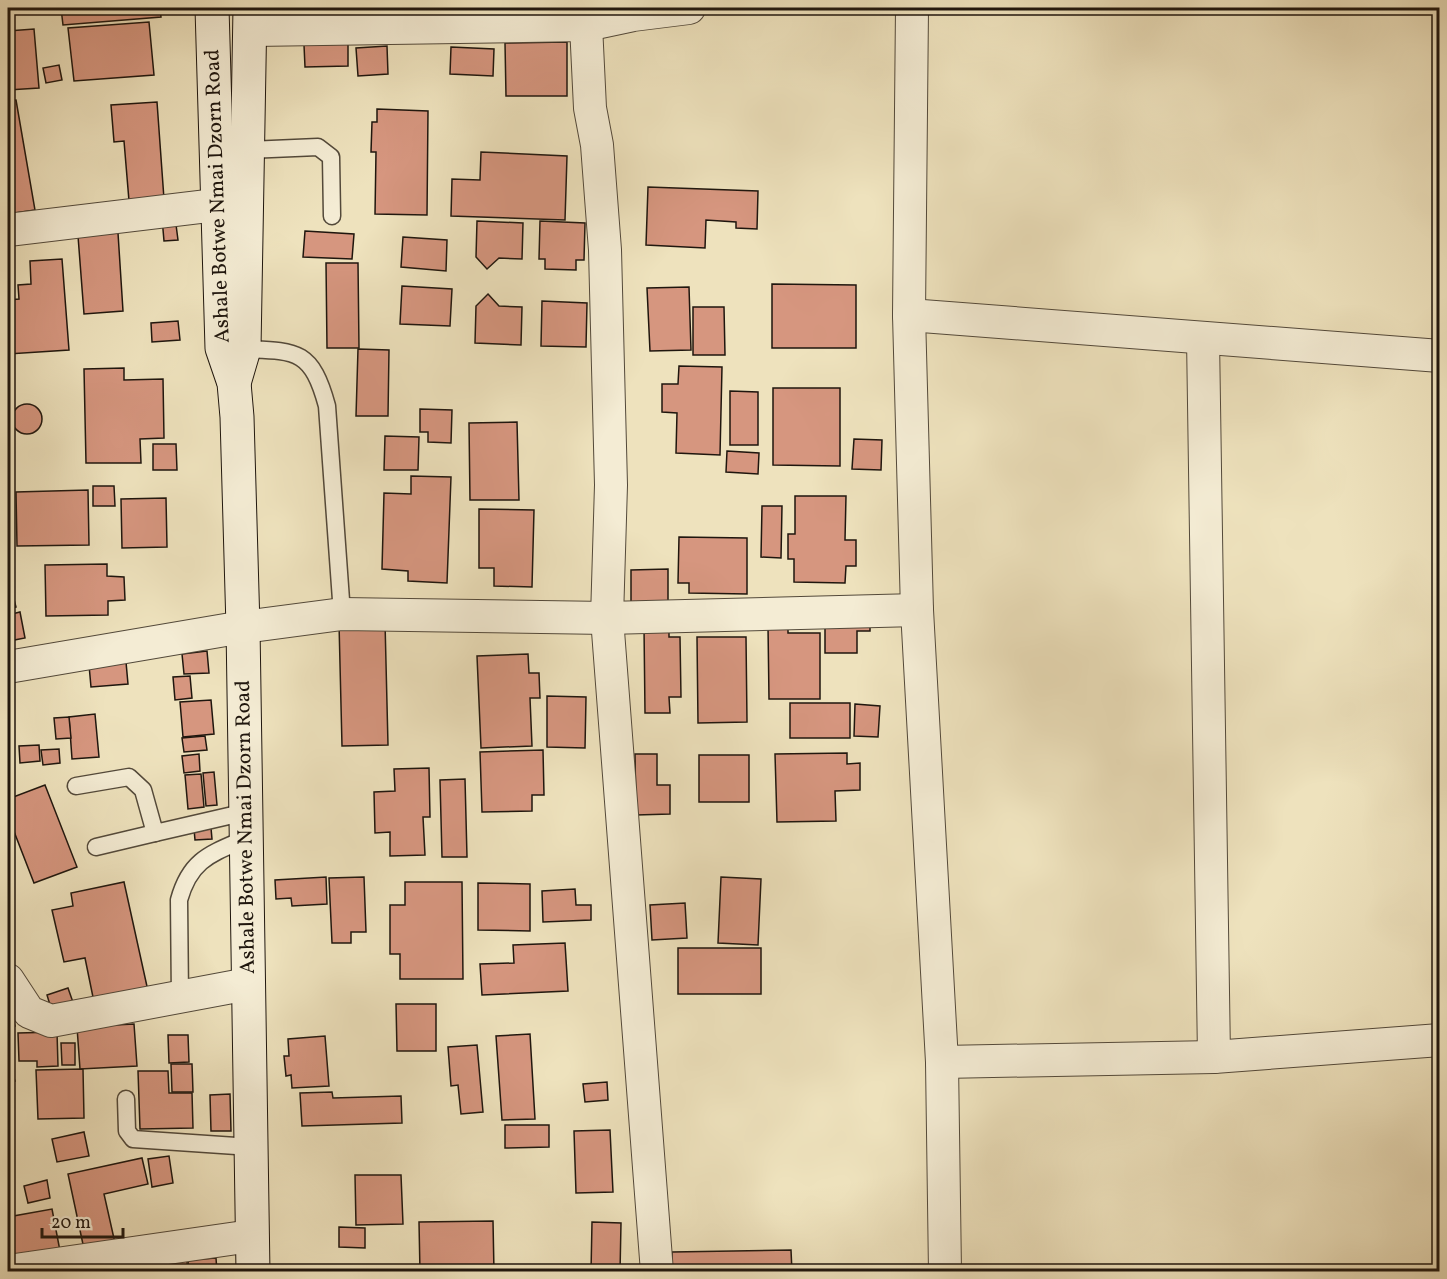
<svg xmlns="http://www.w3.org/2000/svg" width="1447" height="1279" viewBox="0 0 1447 1279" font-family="Vollkorn,serif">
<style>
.building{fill:#d6967f;stroke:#1f160e;stroke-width:1.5}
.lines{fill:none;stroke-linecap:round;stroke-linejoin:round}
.service-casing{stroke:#53493a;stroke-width:19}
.minor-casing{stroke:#53493a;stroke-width:34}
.secondary-casing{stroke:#1f160e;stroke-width:35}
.service{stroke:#f4ecd4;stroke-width:16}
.minor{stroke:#f4ecd4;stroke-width:32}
.secondary{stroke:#f4ecd4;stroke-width:33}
.labels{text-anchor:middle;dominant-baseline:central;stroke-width:4.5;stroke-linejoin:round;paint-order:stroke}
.street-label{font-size:21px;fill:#1f160e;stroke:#f4ecd4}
</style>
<rect width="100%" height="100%" fill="#eee2bd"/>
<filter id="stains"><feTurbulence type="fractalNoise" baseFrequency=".00333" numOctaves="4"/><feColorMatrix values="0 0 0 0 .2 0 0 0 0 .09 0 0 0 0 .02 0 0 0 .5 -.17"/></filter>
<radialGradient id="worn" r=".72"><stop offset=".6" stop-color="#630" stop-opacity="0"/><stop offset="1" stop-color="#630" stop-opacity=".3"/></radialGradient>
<g class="building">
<polygon points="61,8 160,8 161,17 63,25"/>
<polygon points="352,8 392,8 393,15 354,22"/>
<polygon points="149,22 154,75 74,81 68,28"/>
<polygon points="34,29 39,88 8,90 8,31"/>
<polygon points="567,42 567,96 506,96 505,43"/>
<polygon points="348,44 348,66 305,67 304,45"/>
<polygon points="387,46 388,74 358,76 356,48"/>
<polygon points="451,47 494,49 493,76 450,74"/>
<polygon points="59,65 62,80 46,83 43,68"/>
<polygon points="16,100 35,210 8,214 8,101"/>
<polygon points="157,102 164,199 129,201 124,141 114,142 111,105"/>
<polygon points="377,109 428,111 427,215 375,214 376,152 371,152 372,122 377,122"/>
<polygon points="481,152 567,156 565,220 451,216 452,179 480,180"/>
<polygon points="648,187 758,191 757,229 736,228 736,222 706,220 705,248 646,245"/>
<polygon points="175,217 178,240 164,241 162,218"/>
<polygon points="477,221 523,223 522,259 499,258 487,269 476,257"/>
<polygon points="540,221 585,223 584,260 576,260 576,270 545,269 545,259 539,259"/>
<polygon points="305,231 354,234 352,259 303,257"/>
<polygon points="118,233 123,311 84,314 78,236"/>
<polygon points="403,237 447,240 446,271 401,267"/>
<polygon points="62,259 69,350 8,354 8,300 19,299 18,285 31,284 30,261"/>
<polygon points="326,263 358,263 359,348 327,348"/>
<polygon points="772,284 856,285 856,348 772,348"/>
<polygon points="402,286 452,289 450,326 400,324"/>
<polygon points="689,287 691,350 650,351 647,288"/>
<polygon points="488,294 499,306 522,307 521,345 475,343 476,306"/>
<polygon points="542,301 587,303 586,347 541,346"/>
<polygon points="693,307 724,307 725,355 693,355"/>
<polygon points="178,321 180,340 152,342 151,323"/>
<polygon points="358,349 389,350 388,416 356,416"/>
<polygon points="679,366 722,367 720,455 676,453 677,413 662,412 662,384 678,384"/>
<polygon points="124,368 124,380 163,379 164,438 140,439 141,463 86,463 84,369"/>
<polygon points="773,388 840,388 840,466 773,465"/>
<polygon points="730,391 758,392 758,445 730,445"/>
<circle cx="27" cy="419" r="15"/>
<polygon points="420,409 452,410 451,443 428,442 428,432 420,432"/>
<polygon points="517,422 519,500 470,500 469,423"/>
<polygon points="385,436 419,437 418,470 384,470"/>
<polygon points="854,439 882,440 881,470 852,469"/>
<polygon points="153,444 176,444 177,470 153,470"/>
<polygon points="727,451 759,453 758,474 726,472"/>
<polygon points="411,476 451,477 447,583 408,581 408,571 382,569 384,493 411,494"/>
<polygon points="93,486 114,486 115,506 93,506"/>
<polygon points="88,490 89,545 17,546 16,492"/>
<polygon points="795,496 846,496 845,540 856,540 856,566 846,566 845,583 794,582 794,559 788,559 788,534 795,534"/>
<polygon points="166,498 167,547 122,548 121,499"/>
<polygon points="762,506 782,506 781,558 761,557"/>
<polygon points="479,509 534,510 532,587 494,586 494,568 479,568"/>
<polygon points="679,537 747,538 747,594 689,593 689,583 678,583"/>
<polygon points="107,564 107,576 124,577 125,600 108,601 108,615 46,616 45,565"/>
<polygon points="668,569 668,609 631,609 631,570"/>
<polygon points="8,577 16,607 8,610"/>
<polygon points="20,612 25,638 9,641 8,615"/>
<polygon points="825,617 870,617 870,631 857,631 857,653 825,653"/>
<polygon points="385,622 388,745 342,746 339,623"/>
<polygon points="768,626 788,626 788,633 820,633 820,699 769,699"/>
<polygon points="644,627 669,627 669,637 680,637 681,697 669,697 670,713 645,713"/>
<polygon points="697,637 746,637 747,722 698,723"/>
<polygon points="207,651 209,673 184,674 182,654"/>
<polygon points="528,654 529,673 539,673 540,698 530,698 532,746 481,748 477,656"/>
<polygon points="126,662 128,684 91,687 89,665"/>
<polygon points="190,676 192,698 175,700 173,677"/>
<polygon points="547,696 586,697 585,748 547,747"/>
<polygon points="211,700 214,734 183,737 180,702"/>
<rect x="790" y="703" width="60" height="35"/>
<polygon points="855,704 880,706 878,737 854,736"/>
<polygon points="95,714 99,757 72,759 69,717"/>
<polygon points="69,717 71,738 56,739 54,718"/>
<polygon points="205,736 207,750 184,752 182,738"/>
<polygon points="39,745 40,761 20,763 19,746"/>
<polygon points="59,749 60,763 43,765 41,750"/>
<polygon points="543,750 544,795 532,795 532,811 482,812 480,752"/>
<polygon points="847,753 847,764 860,763 860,790 835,791 836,821 777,822 775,754"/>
<polygon points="199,754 200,771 184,773 182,756"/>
<polygon points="635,754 657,754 657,785 670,785 670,814 636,815"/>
<rect x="699" y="755" width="50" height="47"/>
<polygon points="429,768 430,817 423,817 425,855 390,856 390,832 375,833 374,792 395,791 394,769"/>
<polygon points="214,772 217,805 206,806 203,773"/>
<polygon points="201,774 204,807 188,809 185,775"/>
<polygon points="465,779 467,857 442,857 440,780"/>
<polygon points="45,785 77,867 34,883 8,816 8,799"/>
<polygon points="211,828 212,839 195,840 194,829"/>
<polygon points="326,877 327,904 292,906 291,898 276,899 275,880"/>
<polygon points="364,877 366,932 351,932 351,943 332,943 329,878"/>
<polygon points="721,877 761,879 758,945 718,943"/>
<polygon points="124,882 148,991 94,1002 85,958 64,962 52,910 73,906 71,893"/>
<polygon points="405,882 462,882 463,979 400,979 400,954 390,954 390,905 405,905"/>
<polygon points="478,883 530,884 530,931 478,930"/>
<polygon points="575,889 576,905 591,905 591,920 543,922 542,891"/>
<polygon points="685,903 687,938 652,940 650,905"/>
<polygon points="565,943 568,991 482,995 480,964 514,963 513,945"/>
<rect x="678" y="948" width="83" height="46"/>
<polygon points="68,988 75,1008 53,1015 47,995"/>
<polygon points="8,1003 15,1026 8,1029"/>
<polygon points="396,1004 436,1004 436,1051 397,1051"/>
<polygon points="134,1024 137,1066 80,1069 77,1027"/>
<polygon points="57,1032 58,1066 37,1067 37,1061 19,1061 18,1033"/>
<polygon points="530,1034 535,1119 502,1120 496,1036"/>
<polygon points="168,1035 188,1035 189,1062 169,1063"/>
<polygon points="325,1036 329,1086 292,1088 291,1075 286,1076 284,1056 289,1056 288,1039"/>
<polygon points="61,1043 75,1043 75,1065 62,1065"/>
<polygon points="477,1045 483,1112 461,1114 458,1085 451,1086 448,1047"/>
<polygon points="8,1059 15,1081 8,1084"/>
<polygon points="171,1064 192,1064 193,1092 172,1092"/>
<polygon points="83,1069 84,1118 38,1119 36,1070"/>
<polygon points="138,1071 168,1071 169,1093 192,1093 193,1128 140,1129"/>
<polygon points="607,1082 608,1100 585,1102 583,1084"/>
<polygon points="332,1092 333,1098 401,1096 402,1123 302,1126 300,1093"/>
<polygon points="230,1094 231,1131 211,1131 210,1095"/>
<polygon points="505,1125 549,1125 549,1147 505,1148"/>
<polygon points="610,1130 613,1192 576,1193 574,1131"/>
<polygon points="84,1132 89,1156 57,1162 52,1139"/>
<polygon points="169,1156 173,1183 152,1187 148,1159"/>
<polygon points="142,1158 148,1184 104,1194 115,1243 84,1249 68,1174"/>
<polygon points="355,1175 401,1175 403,1224 356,1225"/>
<polygon points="47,1180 50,1198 28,1203 24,1186"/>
<polygon points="52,1209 60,1251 8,1260 8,1217"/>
<polygon points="493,1221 494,1272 420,1272 419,1222"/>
<polygon points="592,1222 621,1223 620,1272 591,1272"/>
<polygon points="339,1227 365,1228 365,1248 339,1247"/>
<polygon points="791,1250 792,1272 672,1272 672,1252"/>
<polygon points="186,1252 188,1272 140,1272 138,1259"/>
<polygon points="216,1258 217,1272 189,1272 188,1260"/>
</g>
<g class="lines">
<defs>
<g id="service">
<polyline points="248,150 318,147 331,157 332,216"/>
<path d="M238,349c57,2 73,-2 89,57l15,208"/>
<polyline points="76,786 129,777 143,790 155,833 246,812"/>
<polyline points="96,847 155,833"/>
<path d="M180,999l-1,-99c11,-40 31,-46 66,-61"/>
<polyline points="126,1099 127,1131 133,1139 251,1147"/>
</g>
<g id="minor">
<polyline points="912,8 909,315 917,610 942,1062 945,1272"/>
<polyline points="586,25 590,108 597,145 605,250 611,485 607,618 657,1272"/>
<polyline points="250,30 586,25 633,15 689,8"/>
<polyline points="8,230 216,205"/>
<polyline points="909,315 1440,356"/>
<polyline points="1203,338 1214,1057"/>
<polyline points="8,667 243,627 342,614 607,618 917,610"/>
<polyline points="8,980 29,1012 51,1021 248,984"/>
<polyline points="942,1062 1214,1057 1440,1040"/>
<polyline points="8,1271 251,1236"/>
</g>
<g id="secondary">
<polyline points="212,8 222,348 234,383 237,417 243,627 253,1272"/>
<polyline points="234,383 244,349 250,8"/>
</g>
</defs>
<use href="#service" class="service-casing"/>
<use href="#minor" class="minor-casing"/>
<use href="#secondary" class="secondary-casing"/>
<use href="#service" class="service"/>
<use href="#minor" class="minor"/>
<use href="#secondary" class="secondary"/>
</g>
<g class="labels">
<g class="street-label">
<text transform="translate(218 196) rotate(-92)">Ashale Botwe Nmai Dzorn Road</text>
<text transform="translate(246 827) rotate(-91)">Ashale Botwe Nmai Dzorn Road</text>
</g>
</g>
<rect width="1447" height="1279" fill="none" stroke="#eee2bd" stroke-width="30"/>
<rect x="9" y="9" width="1429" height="1261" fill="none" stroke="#1f160e" stroke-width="3"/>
<rect x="15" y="15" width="1417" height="1249" fill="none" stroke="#1f160e" stroke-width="1.5"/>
<path d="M42 1228v9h81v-9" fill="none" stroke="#1f160e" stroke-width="3"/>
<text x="51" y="1228" font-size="18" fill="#1f160e" stroke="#f4ecd4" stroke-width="4.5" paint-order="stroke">20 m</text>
<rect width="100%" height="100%" filter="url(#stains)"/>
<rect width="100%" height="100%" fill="url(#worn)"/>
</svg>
